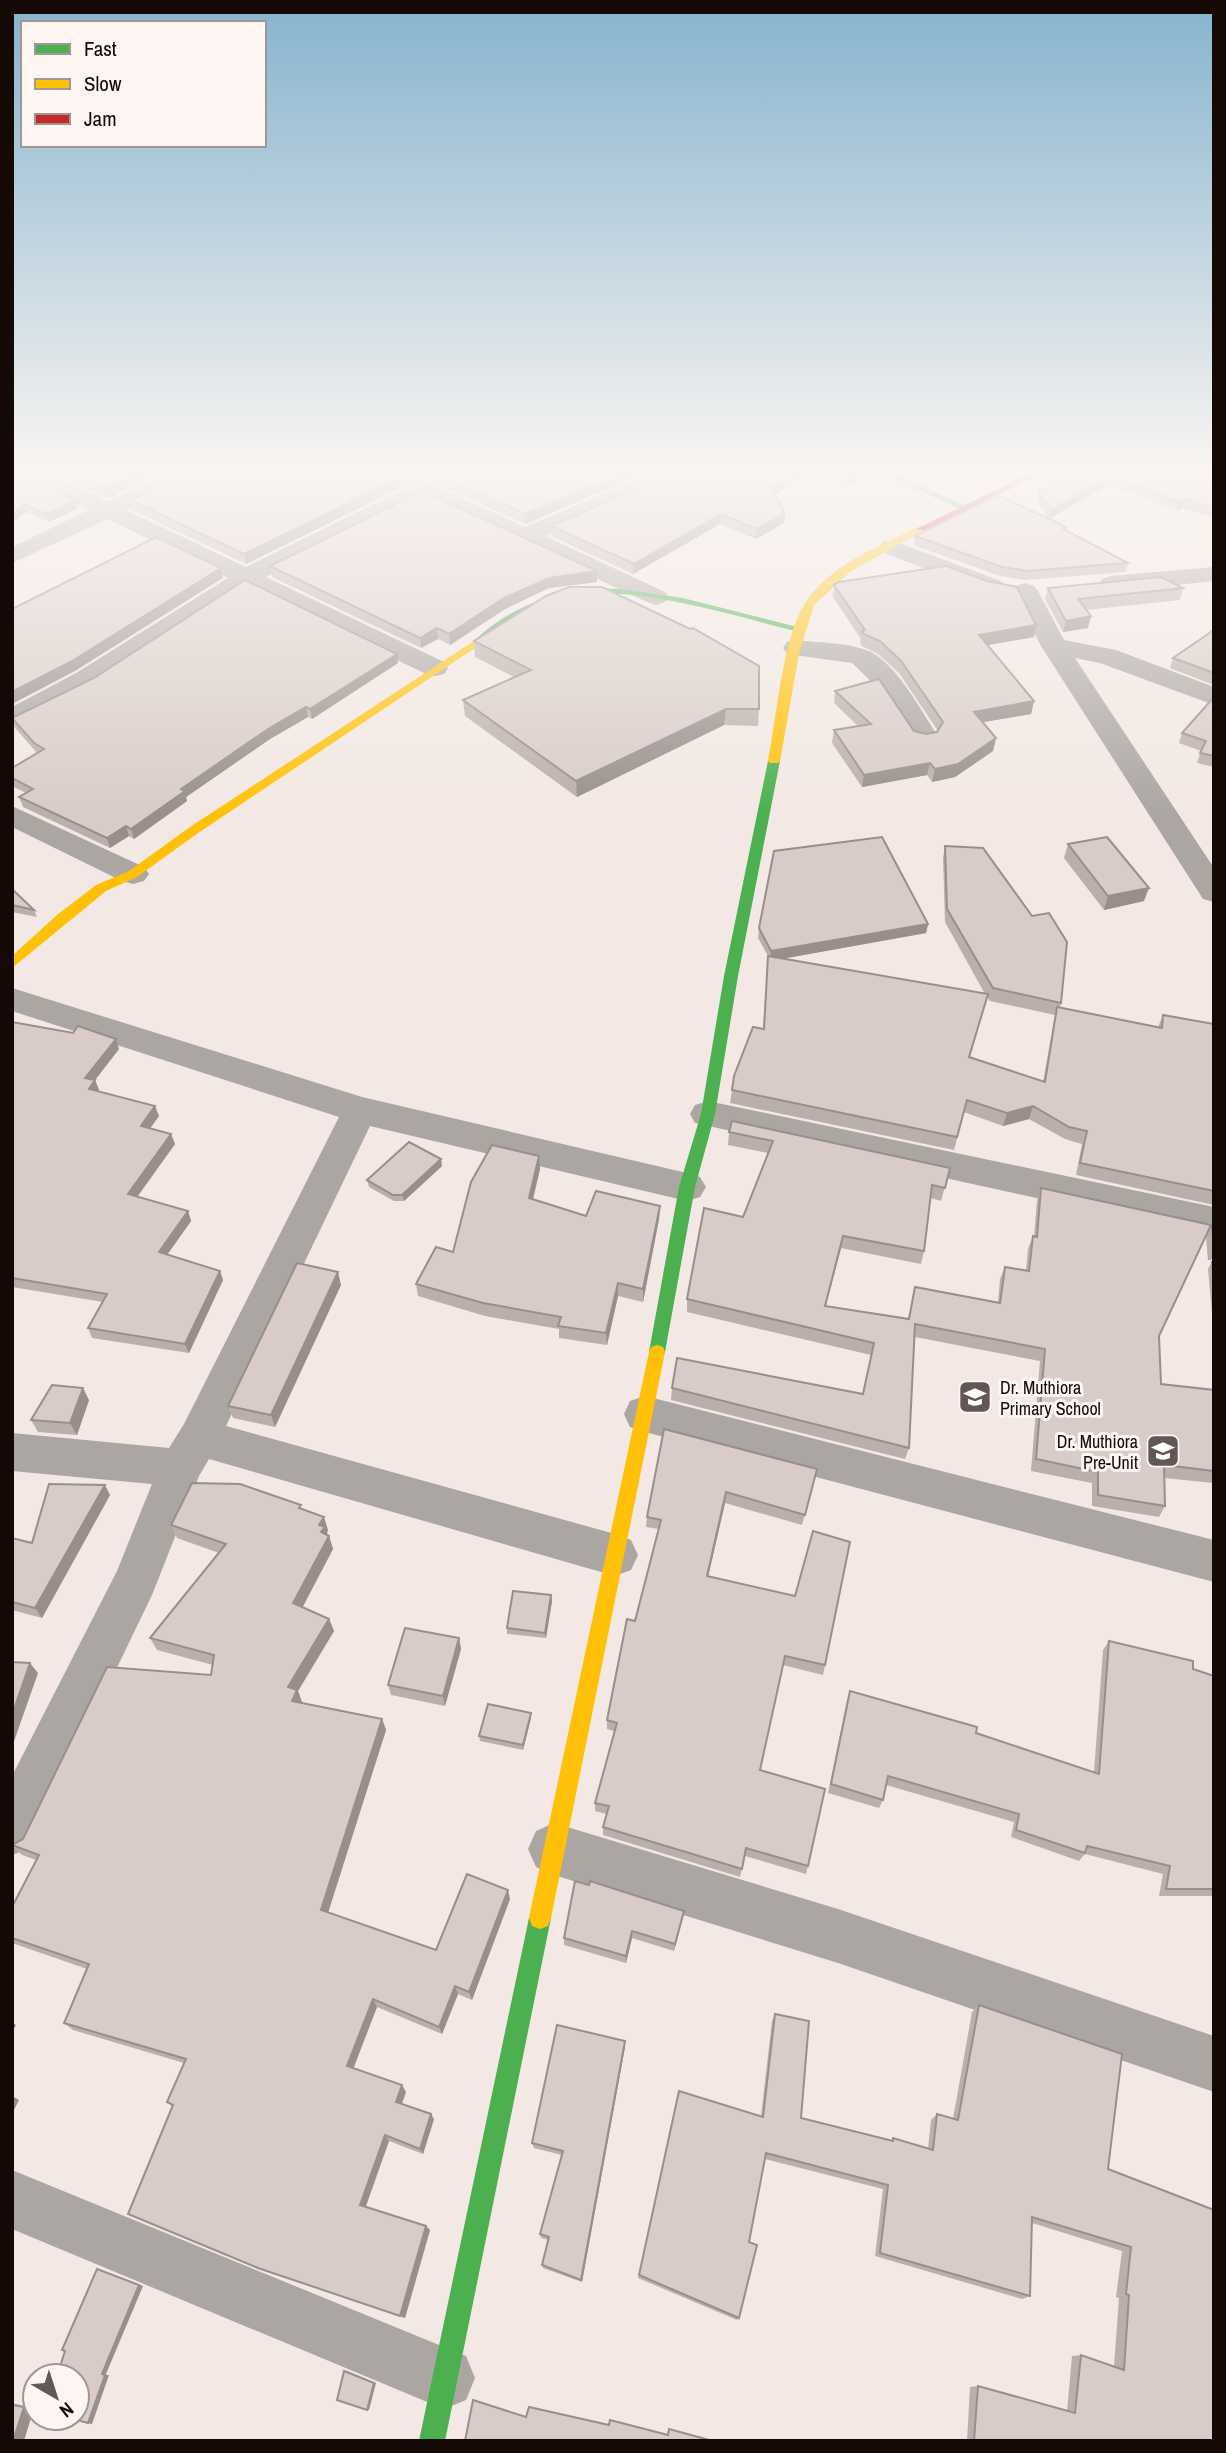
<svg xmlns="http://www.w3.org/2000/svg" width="1226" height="2453" viewBox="0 0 1226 2453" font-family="'Archivo Narrow',sans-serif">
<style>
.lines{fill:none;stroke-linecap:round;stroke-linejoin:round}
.street{fill:#aca6a3;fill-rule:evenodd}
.fast{fill:#4caf50;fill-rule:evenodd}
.slow{fill:#ffc107;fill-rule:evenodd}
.jam{fill:#c62828;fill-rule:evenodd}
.wall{fill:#bbafab;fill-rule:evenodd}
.shaded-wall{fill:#988f8b}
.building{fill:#d9ccc7;stroke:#988f8b;stroke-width:2}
.labels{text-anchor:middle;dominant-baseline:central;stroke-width:6;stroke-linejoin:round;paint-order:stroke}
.poi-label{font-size:18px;fill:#150906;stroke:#fcf5f2;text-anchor:start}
</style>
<rect width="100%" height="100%" fill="#f3e8e3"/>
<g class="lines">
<g class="street">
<polygon points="16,471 45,471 108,501 171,471 200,471 197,476 126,510 246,567 404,489 376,476 373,471 402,471 525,527 656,471 686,471 683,476 545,536 665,592 669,597 665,602 656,605 647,602 423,498 266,577 444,662 448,668 444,674 435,676 426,674 247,587 96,685 22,724 12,726 12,707 76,673 228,578 108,519 12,563 12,547 89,510 19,476"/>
<polygon points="891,540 1001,581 1005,586 1001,591 992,594 983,591 882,552 879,547 882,542"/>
<polygon points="1214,567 1214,581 1111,592 1102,589 1098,584 1102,579 1111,576"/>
<polygon points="1025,583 1034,586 1038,591 1064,640 1116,650 1214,687 1214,705 1100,663 1075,658 1214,868 1214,902 1203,899 1041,646 1012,591 1016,586"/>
<path d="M796,640c22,3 49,2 70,10 29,10 55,61 72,86l-4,6 -10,2 -10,-2 -36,-54 -26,-25 -65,-9 -4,-6 4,-6z"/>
<polygon points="12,806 144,867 149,874 144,881 133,884 122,881 12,827"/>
<polygon points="12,988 362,1097 687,1173 700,1177 706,1187 700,1197 687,1201 370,1126 226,1426 615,1534 631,1540 638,1555 631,1570 615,1576 209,1459 199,1476 152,1595 30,1848 12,1855 12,1776 117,1571 152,1484 12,1471 12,1433 169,1448 184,1424 339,1117 12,1011"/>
<polygon points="708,1101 1214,1207 1214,1237 695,1123 690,1114 695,1105"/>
<polygon points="645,1396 1214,1540 1214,1582 645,1432 630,1427 624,1414 630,1401"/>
<polygon points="554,1823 838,1909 1214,2036 1214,2092 838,1963 554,1875 536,1867 528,1849 536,1831"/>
<polygon points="12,2170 466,2356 475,2378 466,2400 444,2409 12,2229"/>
</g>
<g class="fast">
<polygon points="876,471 889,471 970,508 962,510"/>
<path d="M591,588l29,1 63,9 122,31 -5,3c-64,-15 -179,-53 -242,-33 -27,9 -51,28 -74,43l-9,-2c31,-30 74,-47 116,-52z"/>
<polygon points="774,757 780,761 738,976 715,1114 695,1187 665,1352 663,1357 657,1359 651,1357 649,1352 679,1187 701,1114 724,976 768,761"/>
<polygon points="540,1907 548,1910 551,1918 445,2441 419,2441 529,1918 532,1910"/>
</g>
<g class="slow">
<path d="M918,527l8,2 -76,43 -36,33 -15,49 -19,107 -2,2h-8l-2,-2c8,-41 15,-123 36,-156 23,-39 75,-59 114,-78z"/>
<polygon points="480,637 485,640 484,642 198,833 137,877 106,891 12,968 12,956 57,915 96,885 129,871 190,827"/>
<polygon points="657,1345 663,1347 665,1352 551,1918 548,1926 540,1929 532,1926 529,1918 649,1352 651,1347"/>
</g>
<polygon class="jam" points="1035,471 1047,471 924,531 916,529"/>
</g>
<g class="wall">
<polygon points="51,471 165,471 108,498"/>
<polygon points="408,471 649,471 525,524"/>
<polygon points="814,471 869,471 869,474 848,485"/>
<polygon points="1068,471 1214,471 1214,518 1182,508 1177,511 1109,484 1049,519 1037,501 1039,493"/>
<polygon points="12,477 78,508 49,522 26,512"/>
<polygon points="398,489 246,564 132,510 130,500"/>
<polygon points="774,495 785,513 784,523 756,539 720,524 633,574 551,536 551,526"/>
<polygon points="1066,527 1065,530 1128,563 1126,572 1025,580 1000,576 913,545 915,536"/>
<polygon points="270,566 597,571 597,582 549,588 505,609 450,645 438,639 421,648 272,577"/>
<polygon points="834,585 1036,625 1034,637 988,645 1034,701 1031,714 983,722 996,738 993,751 955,777 932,782 927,775 862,787 832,743 834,730 858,726 834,703 835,691 914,731 926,734 937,732 938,731 899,673 878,654 862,646 860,643 861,639 833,597"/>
<polygon points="1048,588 1183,588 1180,600 1086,610 1088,628 1063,632 1045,599"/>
<polygon points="1214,630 1214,685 1170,668 1173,658"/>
<polygon points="474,641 759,709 758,726 724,725 577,797 465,716 463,700 514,677 475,657"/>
<polygon points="398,663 312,719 308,717 270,739 186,797 187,801 134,839 129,836 110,848 23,807 19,797 26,793 12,786 12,768 37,753 15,728 12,718"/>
<polygon points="1214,697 1214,767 1197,763 1201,751 1179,743 1182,733"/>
<polygon points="1068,844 1144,901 1104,910 1064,858"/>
<path d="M945,846l116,157 -1,5 98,19 5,-12 51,9v181l-138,-30 6,-31 -17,-5 -36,-20 -26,7 -39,-14 -10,38 -224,-47 2,-13 31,-61 5,-73 -10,-18 1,-10 169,-4 -2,9 -145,26 204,35 -40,-72 -2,-64zM987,997l3,4 65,14 -12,67 -73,-24z"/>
<polygon points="12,889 34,910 37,917 12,912"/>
<polygon points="12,1022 119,1049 95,1080 99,1090 98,1091 159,1116 150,1129 171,1134 175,1144 137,1197 188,1211 191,1221 167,1255 220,1271 223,1280 189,1353 92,1338 88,1328 103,1302 12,1287"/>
<polygon points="729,1132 950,1168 941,1201 931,1198 924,1251 921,1264 841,1248 826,1306 908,1319 915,1287 998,1303 1000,1279 1005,1267 1026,1271 1028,1249 1033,1236 1034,1236 1037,1201 1041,1188 1159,1336 1161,1384 1214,1390 1214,1483 1164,1478 1165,1506 1159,1517 1092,1506 1092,1483 1031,1471 1040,1361 915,1337 909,1448 905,1459 671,1400 672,1388 863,1394 871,1355 687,1312 687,1299 743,1217 768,1153 728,1145"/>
<polygon points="442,1166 404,1201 394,1201 369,1187 367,1180"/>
<polygon points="540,1169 533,1199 586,1216 660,1206 659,1219 643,1302 618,1296 607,1345 559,1338 559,1329 485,1316 418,1296 416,1284 453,1252"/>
<polygon points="1212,1226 1214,1226 1214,1254 1211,1260 1208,1260 1206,1238"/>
<polygon points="1212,1262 1214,1262 1214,1335 1208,1269"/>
<polygon points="341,1285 275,1427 233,1418 228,1406"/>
<polygon points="89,1400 77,1435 38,1432 31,1420"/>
<polygon points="664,1429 817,1469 802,1525 725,1503 708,1576 825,1665 823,1675 783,1665 760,1770 808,1866 806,1874 745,1856 740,1877 603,1835 603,1827 607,1814 595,1811 595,1803 614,1731 607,1729 607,1720 635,1621 659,1529 646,1527 647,1517"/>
<polygon points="110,1495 42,1618 12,1610 12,1538 32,1543"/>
<polygon points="302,1509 328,1530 327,1533 329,1536 333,1549 302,1607 329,1619 334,1631 298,1691 302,1703 382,1719 386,1730 328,1913 436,1950 510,1899 472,2000 458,1994 442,2034 377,2007 353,2068 406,2092 402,2104 434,2119 423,2154 389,2141 365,2206 430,2230 405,2318 265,2271 128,2214 172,2106 167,2102 184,2063 73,2030 64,2023 87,1969 12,1943 12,1907 36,1860 22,1855 12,1846 23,1839 211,1675 213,1665 157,1650 150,1638 219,1553 177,1538 171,1525"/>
<polygon points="551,1595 552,1601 546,1638 507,1634 507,1628"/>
<polygon points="459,1638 461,1649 445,1706 391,1695 388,1685"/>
<polygon points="1109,1641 1214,1676 1214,1896 1159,1896 1163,1874 1085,1854 1079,1861 1011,1837 1014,1822 886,1785 883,1800 879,1808 828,1793 847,1700 850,1691 1094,1772 1103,1650"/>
<polygon points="531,1713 531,1718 523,1750 480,1741 479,1736"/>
<polygon points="684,1911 674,1951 632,1938 626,1963 564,1945 564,1938"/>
<polygon points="979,2005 1108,2169 1214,2441 967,2441 970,2387 978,2386 1067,2411 1072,2356 1081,2355 1114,2366 1119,2298 1116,2297 1122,2251 1032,2223 1030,2296 1022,2299 875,2256 883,2189 765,2159 749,2242 739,2318 737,2320 638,2278 679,2091 761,2116 772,2021 775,2014 801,2118 891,2141 893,2138 928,2149 931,2120 937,2114 953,2119 972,2012"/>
<polygon points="625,2047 582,2282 543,2268 542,2265 548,2240 541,2238 540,2234 562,2155 534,2148 532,2143"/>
<polygon points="12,2403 34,2408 12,2441"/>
</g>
<g class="shaded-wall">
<polygon points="142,471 165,471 108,498 105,488"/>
<polygon points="627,471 649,471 525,524 525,514"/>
<polygon points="798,471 813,471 770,498 771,488"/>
<polygon points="857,471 869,471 869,474 848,485 849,475"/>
<polygon points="1111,476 1109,484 1049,519 1051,510"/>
<polygon points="397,479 398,489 246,564 244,554"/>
<polygon points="1185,499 1182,508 1177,511 1179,502"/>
<polygon points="76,500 78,508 49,522 47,514"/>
<polygon points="24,505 26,512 12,523 12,514"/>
<polygon points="785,513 784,523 756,539 757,529"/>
<polygon points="721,514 720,524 633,574 634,564"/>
<polygon points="221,568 223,578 75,671 12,704 12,692"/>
<polygon points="597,571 597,582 549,588 505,609 450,645 449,634 504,598 549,578"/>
<polygon points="1091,616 1088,628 1063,632 1066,621"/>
<polygon points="1036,625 1034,637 977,647 979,635"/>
<polygon points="437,628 438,639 421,648 420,638"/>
<polygon points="397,654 398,663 312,719 310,709"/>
<polygon points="1034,701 1031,714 972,724 974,712"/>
<polygon points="306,707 308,717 270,739 186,797 187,801 134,839 131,829 181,789 268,729"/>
<polygon points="726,709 724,725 577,797 576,781"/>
<polygon points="996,738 993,751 955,777 932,782 935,769"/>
<polygon points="930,763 927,775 862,787 864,775"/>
<polygon points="126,826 129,836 110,848 107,838"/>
<polygon points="1149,888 1144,901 1104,910 1108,896"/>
<polygon points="928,924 926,933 770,961 771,951"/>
<polygon points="116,1039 119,1049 95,1080 99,1090 92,1099 85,1078"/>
<polygon points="155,1106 159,1116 144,1136 141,1126"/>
<polygon points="1033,1106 1029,1119 1003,1126 1007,1113"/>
<polygon points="171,1134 175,1144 132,1204 128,1194"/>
<polygon points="539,1156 540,1169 530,1211 529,1198"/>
<polygon points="441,1159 442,1166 404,1201 402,1195"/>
<polygon points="660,1206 659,1219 643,1302 643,1289"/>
<polygon points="188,1211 191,1221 162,1262 159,1252"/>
<polygon points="843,1236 841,1248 822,1318 825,1306"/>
<polygon points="220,1271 223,1280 189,1353 185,1344"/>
<polygon points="338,1272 341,1285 275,1427 271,1415"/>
<polygon points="618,1283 618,1296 607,1345 606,1333"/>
<polygon points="83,1388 89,1400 77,1435 70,1423"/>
<polygon points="105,1485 110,1495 42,1618 35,1608"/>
<polygon points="726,1492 725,1503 706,1586 707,1576"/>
<polygon points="324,1517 328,1530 327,1533 328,1538 329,1536 333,1549 298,1616 293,1603 319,1525"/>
<polygon points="551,1595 552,1601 546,1638 545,1633"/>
<polygon points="329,1619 334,1631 298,1691 302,1702 297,1712 288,1687"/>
<polygon points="459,1638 461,1649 445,1706 443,1696"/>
<polygon points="30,1663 38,1673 12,1747 12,1715"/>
<polygon points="531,1713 531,1718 523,1750 523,1745"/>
<polygon points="382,1719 386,1730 326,1919 321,1910"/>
<polygon points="508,1890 510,1899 472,2000 469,1992"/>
<polygon points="684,1911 683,1918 674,1951 675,1944"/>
<polygon points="632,1931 632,1938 626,1963 626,1956"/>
<polygon points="455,1986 458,1994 442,2034 439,2027"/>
<polygon points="373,1999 377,2007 352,2072 347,2066"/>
<polygon points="12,2022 16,2025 12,2032"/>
<polygon points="625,2041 625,2047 582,2282 581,2280"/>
<polygon points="402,2085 406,2092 400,2108 396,2102"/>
<polygon points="12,2096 19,2100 12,2114"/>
<polygon points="431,2114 434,2119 423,2154 420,2149"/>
<polygon points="385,2135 389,2141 365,2209 360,2205"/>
<polygon points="426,2226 430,2230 405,2318 400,2316"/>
<polygon points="97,2269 143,2286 106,2374 102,2374"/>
<polygon points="347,2371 376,2383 369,2410 367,2410"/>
<polygon points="105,2375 109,2375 92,2424 88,2423"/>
<polygon points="24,2407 34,2408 24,2441 13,2441"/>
</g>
<g class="building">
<polygon points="69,471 142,471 105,488"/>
<polygon points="191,471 379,471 397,479 244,554 130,500"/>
<polygon points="429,471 627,471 525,514"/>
<polygon points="679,471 798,471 771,488 785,513 757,529 721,514 634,564 551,526"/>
<polygon points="839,471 857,471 849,475"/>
<polygon points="1068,471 1214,471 1214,509 1185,499 1179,502 1111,476 1051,510 1039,493"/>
<polygon points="20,473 76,500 47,514 24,505 12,514 12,477"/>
<polygon points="422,491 597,571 549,578 504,598 449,634 437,628 420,638 270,566"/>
<polygon points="998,495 1066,527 1063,529 1128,563 1027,571 1002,567 915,536"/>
<polygon points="156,537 221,568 72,661 12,692 12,609"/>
<polygon points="946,566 987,581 1017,587 1036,625 979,635 1034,701 974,712 996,738 958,764 935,769 930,763 864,775 834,730 871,724 835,691 879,679 914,731 926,734 937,732 943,722 901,661 880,641 864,634 862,631 865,630 834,585 839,582"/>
<polygon points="1161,577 1183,588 1078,599 1091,616 1066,621 1048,588"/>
<polygon points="245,580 397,654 310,709 306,707 268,729 181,789 185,791 131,829 126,826 107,838 19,797 33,789 12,778 12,768 44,749 34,743 12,718 94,678"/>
<polygon points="569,587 602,587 690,629 693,628 759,666 759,709 726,709 576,781 463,700 531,670 474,641 546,596"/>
<polygon points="1214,630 1214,673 1173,658"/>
<polygon points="1214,697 1214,756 1200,753 1206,741 1182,733"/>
<polygon points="882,837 928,924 771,951 759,928 774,851"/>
<polygon points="1107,837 1149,888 1108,896 1068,844"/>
<polygon points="945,846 983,848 1032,916 1049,913 1067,942 1061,1003 993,988 947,909"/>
<polygon points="12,889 34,910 12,905"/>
<polygon points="768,956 988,994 969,1057 1045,1082 1057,1007 1162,1028 1163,1015 1214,1024 1214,1191 1080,1163 1087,1131 1069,1127 1033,1106 1007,1113 967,1100 957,1137 732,1090 734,1076 753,1027 764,1029"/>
<polygon points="12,1022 73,1033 78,1026 116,1039 85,1078 95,1080 89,1089 155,1106 141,1126 171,1134 128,1194 188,1211 159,1252 220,1271 185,1344 88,1328 107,1294 12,1278"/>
<polygon points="732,1121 950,1168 945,1188 932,1185 924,1251 843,1236 825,1306 909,1319 915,1287 1000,1303 1005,1267 1029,1271 1033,1236 1037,1237 1041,1188 1211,1225 1159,1336 1161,1384 1214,1390 1214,1471 1164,1465 1165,1506 1098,1495 1098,1472 1036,1459 1045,1349 915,1324 909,1448 672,1388 677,1358 863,1394 874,1343 687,1299 704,1208 743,1217 773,1141 729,1132"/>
<polygon points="409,1142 441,1159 402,1195 393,1195 367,1180"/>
<polygon points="492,1145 539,1156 529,1198 586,1216 596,1191 660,1206 643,1289 618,1283 606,1333 558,1326 561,1317 483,1303 416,1284 436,1247 453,1252 471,1182"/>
<polygon points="1212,1226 1214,1226 1214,1248"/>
<polygon points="1212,1262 1214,1262 1214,1287"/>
<polygon points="297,1263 338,1272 271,1415 228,1406"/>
<polygon points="52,1385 83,1388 70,1423 31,1420"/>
<polygon points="664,1429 817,1469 805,1515 726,1492 707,1576 795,1596 813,1531 850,1542 825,1665 785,1656 760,1770 825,1789 808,1866 746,1848 742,1869 603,1827 609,1806 595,1803 617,1723 607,1720 627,1619 635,1621 661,1520 647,1517"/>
<polygon points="192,1483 240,1484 301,1505 299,1508 324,1517 319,1525 325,1527 321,1532 329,1536 293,1603 329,1619 288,1687 297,1690 292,1701 382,1719 321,1910 436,1950 467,1874 508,1890 469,1992 455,1986 439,2027 373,1999 347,2066 402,2085 396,2102 431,2114 420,2149 385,2135 360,2205 426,2226 400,2316 258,2268 128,2214 173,2105 167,2102 186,2059 64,2023 89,1964 12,1938 12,1907 39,1855 12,1845 23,1839 107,1667 211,1675 214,1655 150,1638 226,1544 171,1525"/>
<polygon points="49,1484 105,1485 35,1608 12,1602 12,1538 32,1543"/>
<polygon points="513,1591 551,1595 545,1633 507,1628"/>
<polygon points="405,1628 459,1638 443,1696 388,1685"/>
<polygon points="1109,1641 1193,1661 1193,1669 1214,1676 1214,1889 1166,1889 1170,1866 1087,1846 1085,1853 1016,1830 1019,1814 888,1776 883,1800 831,1784 850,1691 977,1727 976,1733 1099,1774"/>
<polygon points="12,1662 30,1663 12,1715"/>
<polygon points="488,1704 531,1713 523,1745 479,1736"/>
<polygon points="575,1881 589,1885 590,1881 684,1911 675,1944 632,1931 626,1956 564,1938"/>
<polygon points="979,2005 1122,2054 1108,2169 1214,2210 1214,2441 974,2441 978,2386 1075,2413 1081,2355 1124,2370 1129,2295 1126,2294 1131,2247 1032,2217 1030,2296 880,2253 888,2185 766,2153 749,2242 757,2245 739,2318 639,2275 679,2091 763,2117 775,2014 809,2021 801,2118 893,2141 893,2138 933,2150 937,2114 958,2120"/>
<polygon points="557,2025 625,2041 581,2280 542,2265 549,2237 540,2234 563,2151 532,2143"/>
<polygon points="97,2269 139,2285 102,2374 105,2375 88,2423 70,2418 77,2418 77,2376 57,2376 65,2351 62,2350"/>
<polygon points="344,2371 374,2383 367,2410 337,2400"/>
<polygon points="473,2400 526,2417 529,2407 609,2425 610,2420 668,2435 669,2429 713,2441 465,2441"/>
<polygon points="12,2405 24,2407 13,2441 12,2441"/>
</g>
<linearGradient id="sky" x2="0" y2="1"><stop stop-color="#86b3ce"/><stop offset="0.58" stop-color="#faf5f2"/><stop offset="1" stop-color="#faf5f2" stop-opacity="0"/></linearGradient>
<rect width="1226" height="814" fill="url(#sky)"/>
<defs>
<symbol id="school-square" viewBox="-11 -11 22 22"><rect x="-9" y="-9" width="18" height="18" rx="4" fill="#635753" stroke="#fcf5f2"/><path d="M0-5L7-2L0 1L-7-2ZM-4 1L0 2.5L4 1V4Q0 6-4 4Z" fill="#fff"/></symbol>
</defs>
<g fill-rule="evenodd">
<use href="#school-square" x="956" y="1378" width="38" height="38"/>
<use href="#school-square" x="1144" y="1432" width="38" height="38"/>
</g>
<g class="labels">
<g class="poi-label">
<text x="1000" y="1387">Dr. Muthiora<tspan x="1000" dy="21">Primary School</tspan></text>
<text x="1138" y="1441" text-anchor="end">Dr. Muthiora<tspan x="1138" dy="21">Pre-Unit</tspan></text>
</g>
</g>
<rect width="1226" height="2453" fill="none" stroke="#150906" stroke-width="28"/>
<rect x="21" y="21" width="245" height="126" fill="#fcf5f2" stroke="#a09794" stroke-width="2"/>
<rect x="35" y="44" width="35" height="10" fill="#4caf50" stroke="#a09794" stroke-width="2"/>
<text x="84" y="56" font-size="21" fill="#150906">Fast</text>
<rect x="35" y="79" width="35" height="10" fill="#ffc107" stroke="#a09794" stroke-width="2"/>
<text x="84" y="91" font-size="21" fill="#150906">Slow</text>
<rect x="35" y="114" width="35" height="10" fill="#c62828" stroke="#a09794" stroke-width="2"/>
<text x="84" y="126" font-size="21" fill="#150906">Jam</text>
<g transform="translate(56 2397) rotate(141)"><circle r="33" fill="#fcf5f2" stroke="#a09794" stroke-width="2"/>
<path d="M0-5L12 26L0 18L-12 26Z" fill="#635753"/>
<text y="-10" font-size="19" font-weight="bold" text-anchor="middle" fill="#150906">N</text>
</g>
</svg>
